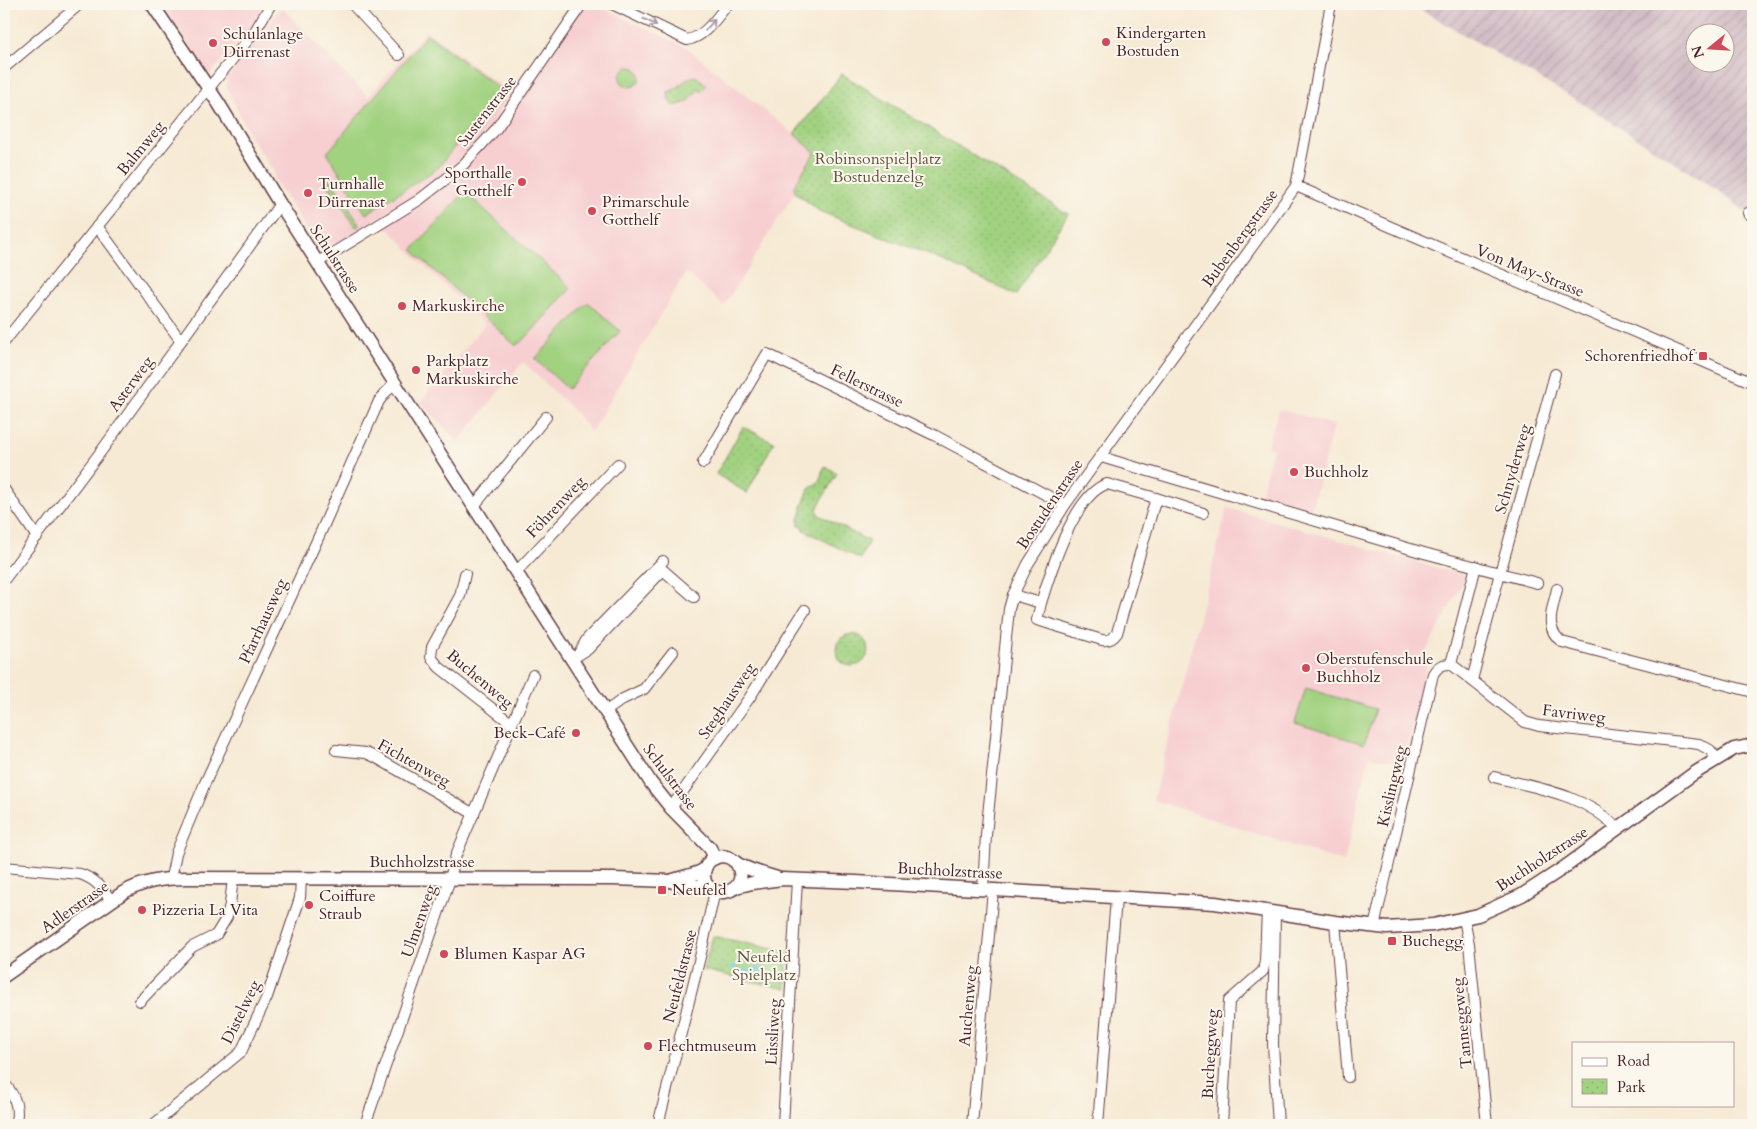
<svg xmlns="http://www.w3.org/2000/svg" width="1757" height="1129" viewBox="0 0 1757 1129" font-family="Cardo,serif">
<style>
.built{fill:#f7cfd1}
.industrial{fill:url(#industrial-furrows);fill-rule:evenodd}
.grass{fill:url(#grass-tufts);stroke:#767856}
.park{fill:url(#park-dots);stroke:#767856}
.pitch{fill:#a1d280;stroke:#767856}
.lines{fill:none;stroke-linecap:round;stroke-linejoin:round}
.stream{stroke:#63c5e1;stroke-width:4}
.minor-casing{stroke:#643d44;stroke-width:12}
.tertiary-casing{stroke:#643d44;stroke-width:15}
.minor{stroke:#fff;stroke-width:10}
.tertiary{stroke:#fff;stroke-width:12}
.oneway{stroke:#ae9aa0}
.poi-dot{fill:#d1495b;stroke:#fbf7ec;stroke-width:2}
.labels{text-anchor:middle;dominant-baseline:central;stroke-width:4;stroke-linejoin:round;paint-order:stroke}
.poi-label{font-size:16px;fill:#4a1f2b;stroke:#fbf7ec;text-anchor:start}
.street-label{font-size:16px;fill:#4a1f2b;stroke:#fbf7ec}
.park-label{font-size:16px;fill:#645544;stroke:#fbf7ec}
</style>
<defs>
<pattern id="industrial-furrows" width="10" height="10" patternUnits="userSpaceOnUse" patternTransform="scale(1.25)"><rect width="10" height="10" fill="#d2bdc6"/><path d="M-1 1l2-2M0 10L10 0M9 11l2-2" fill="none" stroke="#b6a2aa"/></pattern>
<pattern id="grass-tufts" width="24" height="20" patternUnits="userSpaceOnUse" patternTransform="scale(1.25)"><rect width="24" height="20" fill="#a1d280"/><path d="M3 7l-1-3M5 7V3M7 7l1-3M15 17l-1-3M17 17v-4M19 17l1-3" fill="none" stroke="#8cb46f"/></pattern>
<pattern id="park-dots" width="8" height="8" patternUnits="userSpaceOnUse" patternTransform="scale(1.25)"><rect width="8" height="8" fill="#a1d280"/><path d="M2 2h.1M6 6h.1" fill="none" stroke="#8cb46f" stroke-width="1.8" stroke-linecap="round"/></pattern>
</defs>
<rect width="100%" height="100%" fill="#fbf7ec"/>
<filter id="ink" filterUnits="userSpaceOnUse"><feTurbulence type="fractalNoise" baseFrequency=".02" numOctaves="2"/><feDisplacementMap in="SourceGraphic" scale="10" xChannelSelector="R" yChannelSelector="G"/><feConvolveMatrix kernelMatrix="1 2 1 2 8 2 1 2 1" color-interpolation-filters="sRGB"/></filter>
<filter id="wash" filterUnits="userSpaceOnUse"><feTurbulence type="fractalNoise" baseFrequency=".0096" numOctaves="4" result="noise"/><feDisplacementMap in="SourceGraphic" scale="20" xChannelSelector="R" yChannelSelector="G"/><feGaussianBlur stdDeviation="1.12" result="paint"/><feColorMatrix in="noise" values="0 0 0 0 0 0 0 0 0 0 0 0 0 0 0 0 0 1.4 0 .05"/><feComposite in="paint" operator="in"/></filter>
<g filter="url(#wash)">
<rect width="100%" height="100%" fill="#f6ead4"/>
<g class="built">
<polygon points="162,4 271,4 268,10 209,75"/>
<polygon points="582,4 594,4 687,48 816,152 794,186 795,192 724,306 686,272 591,432 574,411 523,362 458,442 421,402 485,324 420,262 383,223 481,147"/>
<polygon points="282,8 368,97 426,31 508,91 503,99 505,101 497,113 498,116 481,138 435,183 341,241 331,244 323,243 316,240 309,233 275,180 274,172 250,136 226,85 227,78"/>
<polygon points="1279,409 1334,425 1311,510 1260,496 1273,449 1267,447"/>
<polygon points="1227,508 1466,576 1427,650 1424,686 1402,763 1369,757 1344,862 1153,800"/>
</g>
<path class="industrial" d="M1411,4h342v213l-39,-29 -126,-81zM1694,32h30v30h-30z"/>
<circle class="grass" cx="630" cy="77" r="10"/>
<g class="park">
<polygon points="842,74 1068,214 1016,295 939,259 819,211 795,192 794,186 815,152 794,134"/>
<path d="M695,76l11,8v2l-4,4h-4l-10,12 -15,4 -4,-6 -1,-8c14,-4 13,-12 27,-16z"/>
<polygon points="743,427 774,442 747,493 716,474"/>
<path d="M825,466l12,7 -18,32 -2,5 2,5 50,26 -9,18 -56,-29 -1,-4 -4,-1c-2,-6 4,-12 3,-18l7,-18 11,-8 2,-9z"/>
<circle cx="852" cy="650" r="16"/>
<polygon points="713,936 787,952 786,989 703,970"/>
</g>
<g class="pitch">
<polygon points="427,34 500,89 438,168 366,214 327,153"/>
<polygon points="330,179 360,225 356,227 326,182"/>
<polygon points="465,192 571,288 521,343 519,342 516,346 412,250"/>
<polygon points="588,302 620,331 568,389 535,359"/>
<polygon points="1306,688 1375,709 1364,744 1295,723"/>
</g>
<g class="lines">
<path class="stream" d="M733,967c8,8 19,5 30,2"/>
</g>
</g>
<g filter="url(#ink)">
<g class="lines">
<defs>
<g id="minor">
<polyline points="352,4 399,55"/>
<path d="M612,4l75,36c18,-3 30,-23 41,-36"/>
<polyline points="4,68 80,4"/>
<path d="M1296,186c152,67 305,131 457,197"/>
<polyline points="1748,213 1753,217"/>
<polyline points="97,226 181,341"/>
<polyline points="318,262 419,200 446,179 464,164 496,129 582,4"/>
<polyline points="4,342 255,31 271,4"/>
<polyline points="1101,457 1424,553 1537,583"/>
<polyline points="703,463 767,354 934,435 1065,505"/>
<polyline points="4,489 37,537"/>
<polyline points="1156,498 1203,513"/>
<polyline points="474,506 546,417"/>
<polyline points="516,572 618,464"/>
<polyline points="465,574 460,596 432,647 431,657 439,667 512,724"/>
<polyline points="4,580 102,450 280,204"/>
<path d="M1557,589c-4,19 -14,39 5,53l191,50"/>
<path d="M1013,595l28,8 -4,17 65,20c7,1 11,-1 15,-7l39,-135 -49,-14c-33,10 -57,89 -66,119"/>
<polyline points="579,653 587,639 663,561"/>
<polyline points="572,659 588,649 663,570 694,597"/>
<polyline points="1451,664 1525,722 1539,726 1699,744 1710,750 1717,759"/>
<polyline points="1451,664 1476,566"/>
<polyline points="1472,680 1500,573 1555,374"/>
<polyline points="605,712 623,699 644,689 673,652"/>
<polyline points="336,750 366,753 375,757 474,814"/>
<path d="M1494,777c43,11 90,17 123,51"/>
<polyline points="671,808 750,697 805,610"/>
<path d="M4,867l76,7c15,5 23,14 31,27"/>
<polyline points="171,878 176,853 205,783 319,536 379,401 386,392 396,383"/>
<polyline points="983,889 986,835 1009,609 1013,595 1028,564 1065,505 1296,186 1331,4"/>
<polyline points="1275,912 1273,1045 1278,1125"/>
<polyline points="1464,919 1469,944 1487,1125"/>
<polyline points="1335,922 1348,1077"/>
<path d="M1374,927l59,-253c5,-8 9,-10 18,-10"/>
<polyline points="140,1001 192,947 216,935 227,917 230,904 233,878"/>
<path d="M4,1083c11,12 16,26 11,42"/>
<polyline points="153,1125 241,1052 267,997 300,898 301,878"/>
<polyline points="365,1125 450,879 456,855 533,675"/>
<polyline points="658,1125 700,957 715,891"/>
<polyline points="783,1125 797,880"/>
<polyline points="972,1125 993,890"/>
<polyline points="1098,1125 1116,898"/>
<polyline points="1222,1125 1229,1001 1263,971 1265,961 1267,910"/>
</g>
<g id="tertiary">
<polyline points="152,4 219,104 280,204 651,783 671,808 710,848 715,858"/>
<path d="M737,864c17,31 -35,40 -33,9 1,-7 5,-13 11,-15 4,-2 8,-2 12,-1 5,1 8,6 13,8 12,6 24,9 37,13"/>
<path d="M671,881c12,-5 24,-5 34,-12"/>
<polyline points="736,887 752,883 782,879 856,882 1215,903 1335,922 1387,928 1433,925 1478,915 1522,895 1562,869 1693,774 1734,749 1753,745"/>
<path d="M4,976l120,-84c20,-11 40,-14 63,-14l426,1 58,2 11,4 27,2"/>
</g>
</defs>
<use href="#minor" class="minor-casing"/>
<use href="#tertiary" class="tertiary-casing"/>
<use href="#minor" class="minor"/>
<use href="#tertiary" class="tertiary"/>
</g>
<defs><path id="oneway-shaft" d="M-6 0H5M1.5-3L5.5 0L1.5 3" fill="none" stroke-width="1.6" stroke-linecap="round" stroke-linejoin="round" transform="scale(1.25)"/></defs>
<g class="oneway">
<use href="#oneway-shaft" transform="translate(650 22) rotate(26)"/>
<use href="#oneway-shaft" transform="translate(710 25) rotate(-49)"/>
</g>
</g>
<g class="poi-dot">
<circle cx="1106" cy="42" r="5"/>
<circle cx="213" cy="43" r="5"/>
<circle cx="522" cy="182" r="5"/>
<circle cx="308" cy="193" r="5"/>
<circle cx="592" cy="211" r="5"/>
<circle cx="402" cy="306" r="5"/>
<rect x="1698" y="351" width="10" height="10" rx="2.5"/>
<circle cx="416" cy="370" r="5"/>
<circle cx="1294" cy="472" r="5"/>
<circle cx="1306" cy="668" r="5"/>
<circle cx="576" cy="733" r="5"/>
<rect x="657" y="885" width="10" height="10" rx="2.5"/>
<circle cx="309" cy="905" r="5"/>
<circle cx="142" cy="910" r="5"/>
<rect x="1387" y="936" width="10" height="10" rx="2.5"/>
<circle cx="444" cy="954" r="5"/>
<circle cx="648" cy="1046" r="5"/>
</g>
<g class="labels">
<g class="poi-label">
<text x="1116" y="33">Kindergarten<tspan x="1116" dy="18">Bostuden</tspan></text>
<text x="223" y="34">Schulanlage<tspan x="223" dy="18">Dürrenast</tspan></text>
<text x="512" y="173" text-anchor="end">Sporthalle<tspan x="512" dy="18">Gotthelf</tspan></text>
<text x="318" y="184">Turnhalle<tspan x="318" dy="18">Dürrenast</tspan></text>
<text x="602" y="202">Primarschule<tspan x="602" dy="18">Gotthelf</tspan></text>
<text x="412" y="306">Markuskirche</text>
<text x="1693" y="356" text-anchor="end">Schorenfriedhof</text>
<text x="426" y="361">Parkplatz<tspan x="426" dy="18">Markuskirche</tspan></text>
<text x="1304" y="472">Buchholz</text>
<text x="1316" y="659">Oberstufenschule<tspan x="1316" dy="18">Buchholz</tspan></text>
<text x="566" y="733" text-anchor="end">Beck-Café</text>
<text x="672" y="890">Neufeld</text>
<text x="319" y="896">Coiffure<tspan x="319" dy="18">Straub</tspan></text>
<text x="152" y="910">Pizzeria La Vita</text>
<text x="1402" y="941">Buchegg</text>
<text x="454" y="954">Blumen Kaspar AG</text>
<text x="658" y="1046">Flechtmuseum</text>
</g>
<g class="street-label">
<text transform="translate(487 111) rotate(-52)">Sustenstrasse</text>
<text transform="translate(141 148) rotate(-51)">Balmweg</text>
<text transform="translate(1240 238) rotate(-54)">Bubenbergstrasse</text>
<text transform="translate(335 259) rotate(57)">Schulstrasse</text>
<text transform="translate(1530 271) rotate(22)">Von May-Strasse</text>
<text transform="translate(131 384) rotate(-54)">Asterweg</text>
<text transform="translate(867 386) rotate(26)">Fellerstrasse</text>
<text transform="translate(1513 469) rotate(-74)">Schnyderweg</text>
<text transform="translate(1050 504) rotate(-56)">Bostudenstrasse</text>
<text transform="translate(556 507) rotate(-47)">Föhrenweg</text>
<text transform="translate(263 621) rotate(-65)">Pfarrhausweg</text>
<text transform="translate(480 679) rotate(40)">Buchenweg</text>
<text transform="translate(727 701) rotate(-56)">Steghausweg</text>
<text transform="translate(1574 714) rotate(7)">Favriweg</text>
<text transform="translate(414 763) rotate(29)">Fichtenweg</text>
<text transform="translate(670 777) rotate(53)">Schulstrasse</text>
<text transform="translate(1392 786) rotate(-77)">Kisslingweg</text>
<text transform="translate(1542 859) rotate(-33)">Buchholzstrasse</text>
<text x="422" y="862">Buchholzstrasse</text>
<text transform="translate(950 871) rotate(3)">Buchholzstrasse</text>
<text transform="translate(75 907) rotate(-35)">Adlerstrasse</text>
<text transform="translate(419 921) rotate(-71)">Ulmenweg</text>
<text transform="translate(680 976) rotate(-76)">Neufeldstrasse</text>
<text transform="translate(968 1006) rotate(-85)">Auchenweg</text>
<text transform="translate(241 1012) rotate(-64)">Distelweg</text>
<text transform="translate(1462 1023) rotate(-96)">Tanneggweg</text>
<text transform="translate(773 1032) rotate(-87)">Lüssliweg</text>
<text transform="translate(1210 1054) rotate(-87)">Bucheggweg</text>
</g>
<g class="park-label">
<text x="878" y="159">Robinsonspielplatz<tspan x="878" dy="18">Bostudenzelg</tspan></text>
<text x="764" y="957">Neufeld<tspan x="764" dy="18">Spielplatz</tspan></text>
</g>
</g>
<rect width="1757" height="1129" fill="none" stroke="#fbf7ec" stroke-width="20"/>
<rect x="1572" y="1042" width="162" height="65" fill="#fbf7ec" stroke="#b4a19f"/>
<rect x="1582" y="1058" width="25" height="8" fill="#ffffff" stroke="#b4a19f"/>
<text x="1617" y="1066" font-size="15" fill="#4a1f2b">Road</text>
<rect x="1582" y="1079" width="25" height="15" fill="url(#park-dots)" stroke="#b4a19f"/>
<text x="1617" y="1092" font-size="15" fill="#4a1f2b">Park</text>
<g transform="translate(1710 48) rotate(252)"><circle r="24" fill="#fbf7ec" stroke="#b4a19f"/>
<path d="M0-4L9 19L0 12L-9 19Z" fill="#d1495b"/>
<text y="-8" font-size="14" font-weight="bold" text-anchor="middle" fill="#4a1f2b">N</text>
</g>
</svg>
